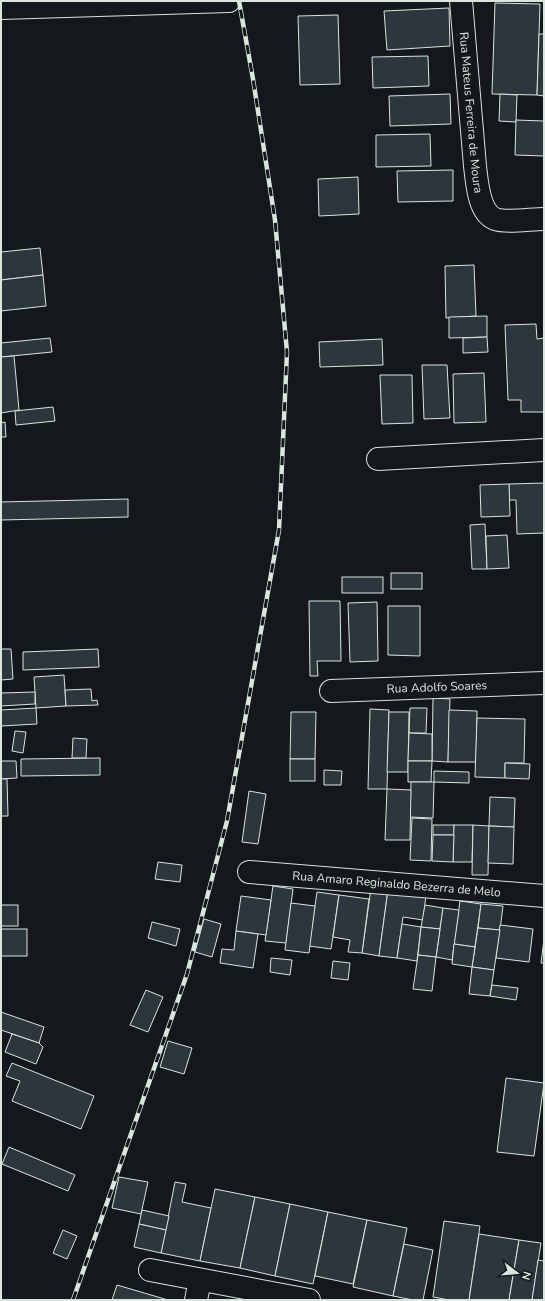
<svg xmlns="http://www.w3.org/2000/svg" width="545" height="1301" viewBox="0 0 545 1301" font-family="'Nunito Sans',sans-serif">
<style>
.building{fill:#2c363c;stroke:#d8e6dc}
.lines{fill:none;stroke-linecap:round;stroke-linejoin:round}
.minor-casing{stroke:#d8e6dc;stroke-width:24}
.minor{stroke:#14181c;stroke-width:22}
.rail-casing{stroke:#d8e6dc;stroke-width:4.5}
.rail{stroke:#14181c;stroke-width:3;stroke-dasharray:9;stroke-linecap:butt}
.labels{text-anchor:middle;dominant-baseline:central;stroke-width:3;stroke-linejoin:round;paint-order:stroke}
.street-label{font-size:12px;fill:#d8e6dc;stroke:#14181c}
</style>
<rect width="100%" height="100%" fill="#14181c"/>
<g class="building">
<polygon points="495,3 540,4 537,95 492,94"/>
<polygon points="449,8 450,46 387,50 384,11"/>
<polygon points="338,15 340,84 300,85 298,16"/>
<polygon points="539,34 544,34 544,96 537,95"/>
<polygon points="428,56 429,86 373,88 372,57"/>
<polygon points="450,94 451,124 390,126 389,96"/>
<polygon points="500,94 517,95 516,122 499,121"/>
<polygon points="516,120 544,121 544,156 515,155"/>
<polygon points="430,134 431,166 376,167 376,135"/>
<polygon points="453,170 453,201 398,202 397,171"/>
<polygon points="358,177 359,214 319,216 318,179"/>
<polygon points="40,248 43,275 1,280 1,252"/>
<polygon points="474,265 476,316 446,318 445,266"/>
<polygon points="43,275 46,306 1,311 1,280"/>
<polygon points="487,316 487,337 449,338 449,317"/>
<polygon points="536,324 537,339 544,338 544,412 521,412 521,400 508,400 505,325"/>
<polygon points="487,337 488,352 463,353 463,338"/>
<polygon points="50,338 52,352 1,357 1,343"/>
<polygon points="382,339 383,365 320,367 319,342"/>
<polygon points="14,356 19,410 1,413 1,357"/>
<polygon points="422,365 447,365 450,418 424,419"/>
<polygon points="484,373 486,422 454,423 453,374"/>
<polygon points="380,375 412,375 413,423 382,424"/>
<polygon points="53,407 55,421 16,425 15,411"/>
<polygon points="5,422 6,437 1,437 1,423"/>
<polygon points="544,483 544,533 517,534 516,500 509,500 509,484"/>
<polygon points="509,484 510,516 481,517 480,485"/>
<polygon points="128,499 128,517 1,520 1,502"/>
<polygon points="485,524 487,569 472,569 470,525"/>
<polygon points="507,535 509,568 487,569 486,536"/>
<rect x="391" y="573" width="31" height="16"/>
<rect x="342" y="577" width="41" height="16"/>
<polygon points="309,601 340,601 341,661 317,661 318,676 310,676"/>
<polygon points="377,602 378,661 350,662 348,603"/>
<polygon points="388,606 420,606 420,656 388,655"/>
<polygon points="1,649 11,649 13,679 1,680"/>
<polygon points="98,649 99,667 23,670 23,652"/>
<polygon points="64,675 66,706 36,708 34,677"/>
<polygon points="91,689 92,701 97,700 98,705 66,706 65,690"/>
<polygon points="35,692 35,704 1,706 1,693"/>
<polygon points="433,698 450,699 448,762 432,761"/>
<polygon points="36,708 37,724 1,726 1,710"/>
<polygon points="410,708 427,708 426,733 409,733"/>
<polygon points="370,709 389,710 387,789 368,789"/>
<polygon points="449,710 477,711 476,762 448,762"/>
<polygon points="291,712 316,712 315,759 290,759"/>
<polygon points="389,712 409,712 408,772 387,772"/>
<polygon points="477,718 525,719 524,763 505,763 505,778 475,777"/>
<polygon points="15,731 26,732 23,753 12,751"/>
<polygon points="409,733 432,734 432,761 408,761"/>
<polygon points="73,738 87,739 86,758 72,758"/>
<polygon points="100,758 100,775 21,776 21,759"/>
<rect x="290" y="759" width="25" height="22"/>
<polygon points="1,761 16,761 17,778 1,779"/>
<polygon points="408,761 432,761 431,782 408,782"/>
<polygon points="505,763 530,764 529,779 505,778"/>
<polygon points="324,770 342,771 341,785 324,785"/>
<polygon points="434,771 469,772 469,783 434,782"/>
<polygon points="1,779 7,779 8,816 1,816"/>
<polygon points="411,782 434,782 433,818 410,817"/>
<polygon points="387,789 411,790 410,840 385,840"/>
<polygon points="249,791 266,794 258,844 242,842"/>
<polygon points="490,797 515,798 514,827 489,826"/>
<polygon points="412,818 432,819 431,861 410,860"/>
<rect x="433" y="825" width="21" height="10"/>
<polygon points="454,825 473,825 472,862 453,862"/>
<polygon points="473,825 489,826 488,875 472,875"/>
<polygon points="489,826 514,827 513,864 488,863"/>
<polygon points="433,835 454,835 453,862 432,861"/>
<polygon points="158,862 182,865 180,882 155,879"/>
<polygon points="273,886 293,889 286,943 265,941"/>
<polygon points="371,888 388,890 379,956 362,953"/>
<polygon points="388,890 426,895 423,920 403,917 397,958 379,956"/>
<polygon points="317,892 339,895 331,949 309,946"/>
<polygon points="339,895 369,899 362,953 348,952 350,940 333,937"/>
<polygon points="241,896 271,900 266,935 236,931"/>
<polygon points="460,901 481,904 475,947 454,944"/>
<polygon points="291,903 315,906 309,953 285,950"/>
<polygon points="481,904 503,906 500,930 478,928"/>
<rect x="1" y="905" width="17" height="21"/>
<polygon points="425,905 443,908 440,929 421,927"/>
<polygon points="443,908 459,910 452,960 436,957"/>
<polygon points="204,919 221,924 212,957 195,952"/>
<polygon points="152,922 180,929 176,946 148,938"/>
<polygon points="402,924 421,927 417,961 397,958"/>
<polygon points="500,925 533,929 529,962 496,958"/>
<polygon points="421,927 440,929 436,957 418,955"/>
<polygon points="478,928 500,930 494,970 472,967"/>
<rect x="1" y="929" width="26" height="27"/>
<polygon points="236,931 258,934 253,968 220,963 222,949 234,950"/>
<polygon points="544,939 544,963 541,963"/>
<polygon points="454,944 475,947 472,967 452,964"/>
<polygon points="418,955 436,957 432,991 413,989"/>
<polygon points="271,958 292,960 290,975 270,972"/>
<polygon points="333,961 350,963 348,980 331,978"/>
<polygon points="472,967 494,970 490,996 469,994"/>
<polygon points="492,985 518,988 516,1000 490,996"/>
<polygon points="146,990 163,997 148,1032 130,1025"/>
<polygon points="1,1012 44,1027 39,1043 1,1030"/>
<polygon points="12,1034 39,1043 43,1047 36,1064 5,1052"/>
<polygon points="168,1041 192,1048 184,1074 160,1067"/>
<polygon points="12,1063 94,1096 81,1129 12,1101 20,1081 6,1076"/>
<polygon points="506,1078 544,1083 534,1156 497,1152"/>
<polygon points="9,1147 75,1175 68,1191 2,1164"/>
<polygon points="119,1177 148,1182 141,1214 112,1208"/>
<polygon points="175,1182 186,1184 182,1202 211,1208 200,1261 161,1253"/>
<polygon points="215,1189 255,1197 240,1268 200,1261"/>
<polygon points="255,1197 290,1204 275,1276 240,1268"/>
<polygon points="290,1204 328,1212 313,1284 275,1276"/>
<polygon points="142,1210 169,1216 166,1230 139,1224"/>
<polygon points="328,1212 367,1220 353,1284 315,1276"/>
<polygon points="367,1220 407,1228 393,1296 353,1287"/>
<polygon points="444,1221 480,1226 469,1300 449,1300 433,1297"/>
<polygon points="139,1224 166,1230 161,1253 134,1247"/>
<polygon points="63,1230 77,1236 67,1259 53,1253"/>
<polygon points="479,1234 519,1240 509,1300 469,1300"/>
<polygon points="519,1240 541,1243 532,1300 509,1300"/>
<polygon points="404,1244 433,1250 423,1300 413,1300 393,1296"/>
<polygon points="538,1260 544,1261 544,1300 532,1300"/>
<polygon points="117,1285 168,1300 112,1300"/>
</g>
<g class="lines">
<defs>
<g id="minor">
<path id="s1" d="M461,1l14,165c2,15 3,46 20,53 11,4 36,0 49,0"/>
<polyline points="1,8 229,1"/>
<polyline points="378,459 544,450"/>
<path id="s2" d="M331,691l213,-8"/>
<path id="s3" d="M249,872l295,24"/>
<polyline points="150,1270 309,1300"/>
<polyline points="196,1300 200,1280"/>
</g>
</defs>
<use href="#minor" class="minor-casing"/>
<use href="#minor" class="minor"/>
<defs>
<polyline id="rail" points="73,1300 187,974 227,821 279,530 287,352 275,220 253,79 239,1"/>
</defs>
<use href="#rail" class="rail-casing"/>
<use href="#rail" class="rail"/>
</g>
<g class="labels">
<g class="street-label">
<text stroke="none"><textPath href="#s1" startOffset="112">Rua Mateus Ferreira de Moura</textPath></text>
<text stroke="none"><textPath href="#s2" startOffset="106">Rua Adolfo Soares</textPath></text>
<text stroke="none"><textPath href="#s3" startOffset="148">Rua Amaro Reginaldo Bezerra de Melo</textPath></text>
</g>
</g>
<rect width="545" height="1301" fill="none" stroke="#d8e6dc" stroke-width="4"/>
<g transform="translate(517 1273) rotate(106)" stroke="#14181c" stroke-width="3" paint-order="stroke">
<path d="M0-3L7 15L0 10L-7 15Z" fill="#d8e6dc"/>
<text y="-6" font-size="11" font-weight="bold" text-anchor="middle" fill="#d8e6dc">N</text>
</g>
</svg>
